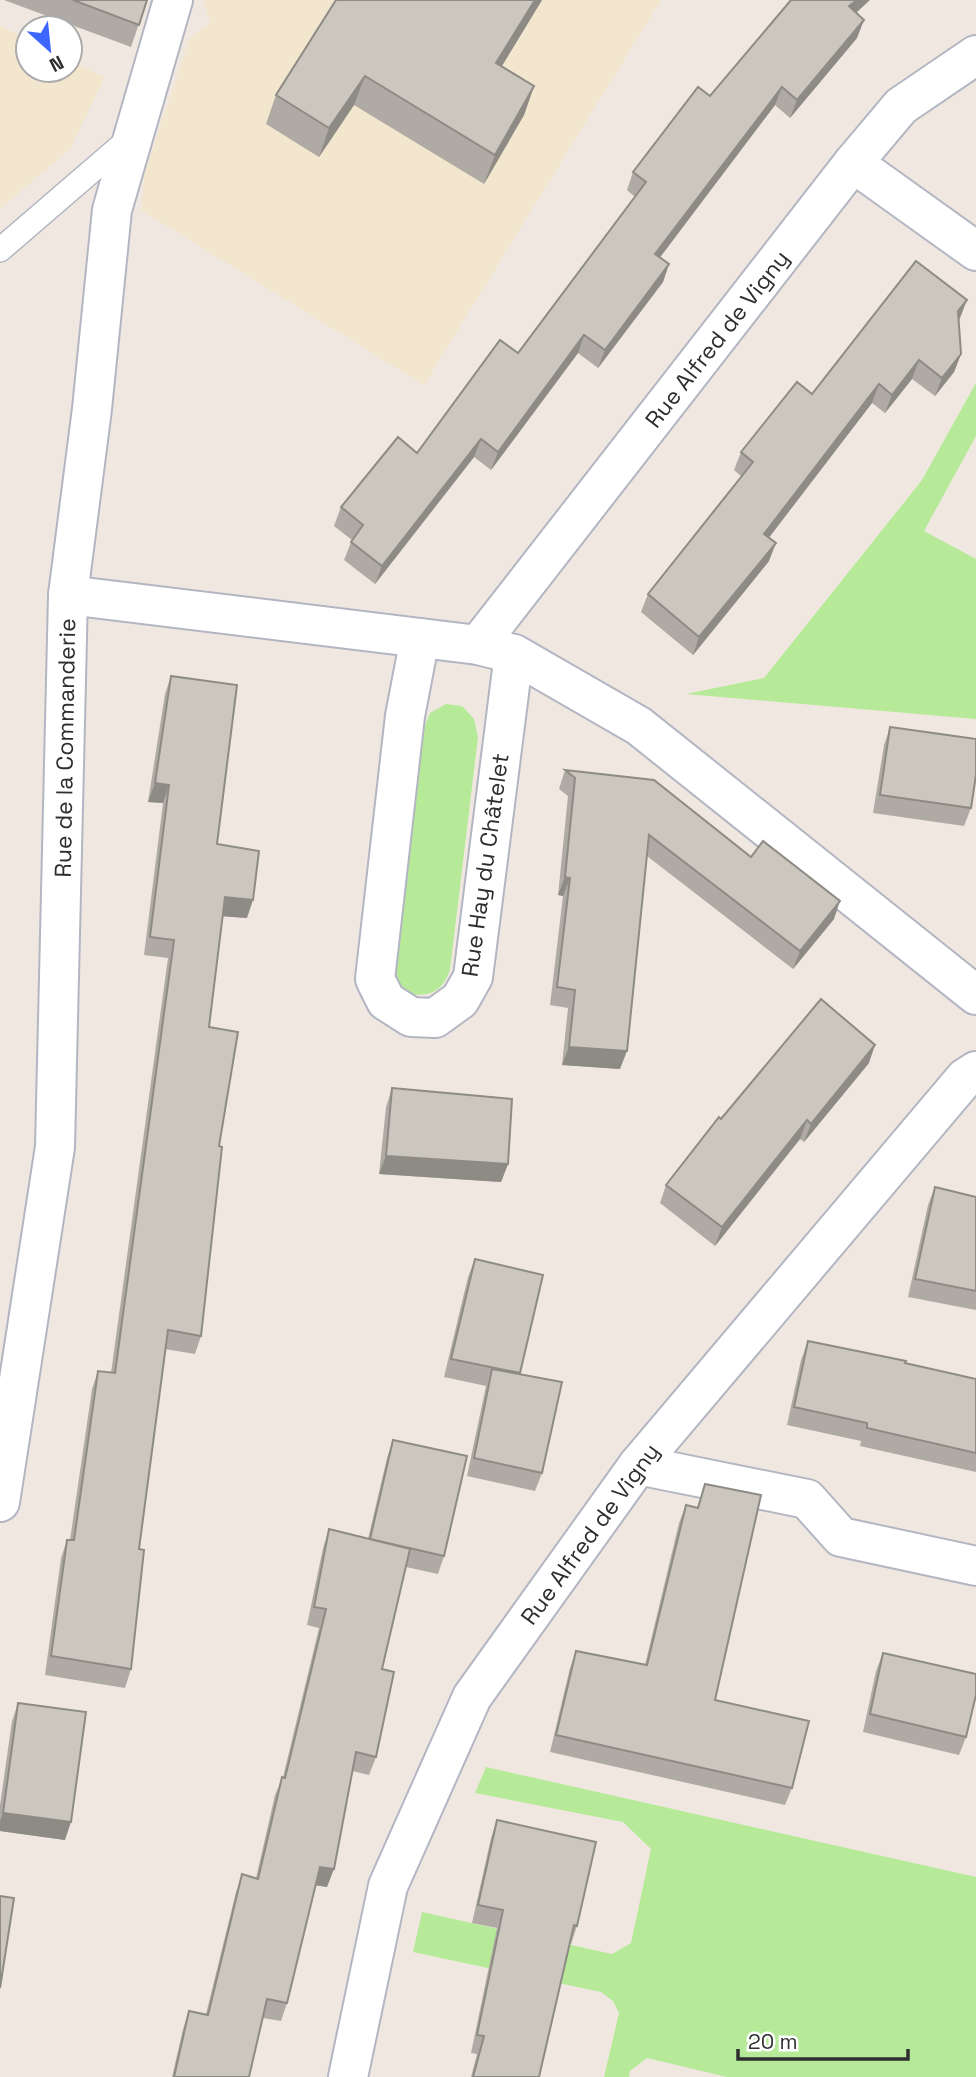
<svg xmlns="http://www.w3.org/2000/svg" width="976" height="2077" viewBox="0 0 976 2077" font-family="'Space Grotesk',sans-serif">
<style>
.education{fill:#f2e6ce}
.green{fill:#b6ea98}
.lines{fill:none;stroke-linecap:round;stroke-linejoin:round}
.service-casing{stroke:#b3b6c2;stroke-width:26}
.minor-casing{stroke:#b3b6c2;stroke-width:42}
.service{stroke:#fff;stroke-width:23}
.minor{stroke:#fff;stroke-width:38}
.wall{fill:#afaaa3}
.shaded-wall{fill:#8e8b85}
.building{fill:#cbc6be;stroke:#8e8b85;stroke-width:2}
.labels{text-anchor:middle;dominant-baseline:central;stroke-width:5;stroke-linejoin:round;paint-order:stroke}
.street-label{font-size:23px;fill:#2e2e2e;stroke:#fff}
</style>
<rect width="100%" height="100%" fill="#f0e8e0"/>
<g class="education">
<polygon points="203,0 661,0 424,385 141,210 145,171 189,40 210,22"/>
<polygon points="0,26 28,39 28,70 70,70 70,60 105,77 70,149 0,209"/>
</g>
<g class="green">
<polygon points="976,383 976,436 924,531 976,559 976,719 686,694 764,678 922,480"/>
<path d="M446,704l16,2 12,13 4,18 -28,233c-9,22 -17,25 -40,25l-13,-11 -4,-17 31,-239 6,-15z"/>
<polygon points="486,1767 976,1877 976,2077 727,2077 647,2058 630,2071 629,2077 604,2077 619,2013 613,2001 601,1992 413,1952 422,1912 612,1954 631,1943 651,1849 623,1822 475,1793"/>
</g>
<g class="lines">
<defs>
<polyline id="service" points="0,250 130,138"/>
<g id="minor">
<polyline points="853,163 976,251"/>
<polyline points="68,595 478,645 514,654 639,726 976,995"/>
<polyline points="420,638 405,716 375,979 386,1001 411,1017 435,1018 460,1000 473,977 514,654"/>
<polyline points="478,645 853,163 901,106 976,55"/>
<polyline points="638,1465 807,1499 841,1537 976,1566"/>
<polyline points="0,1502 55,1147 68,595 92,409 112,210 173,0"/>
<polyline points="348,2077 388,1886 472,1697 638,1465 965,1078 976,1071"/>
</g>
</defs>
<use href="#service" class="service-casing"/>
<use href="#minor" class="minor-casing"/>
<use href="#service" class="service"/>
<use href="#minor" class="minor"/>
</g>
<g class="wall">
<polygon points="4,0 147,0 131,47"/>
<polygon points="542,0 502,66 534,86 524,115 484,184 354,105 319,157 266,124 276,95"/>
<polygon points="856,13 857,38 790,118 775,105 660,257 669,264 663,282 598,368 578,353 491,470 474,457 375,584 344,560 352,540 334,526 341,507 417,453 518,353 635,197 627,190 633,172 710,96"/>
<polygon points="960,318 959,320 961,354 954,372 935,396 912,379 885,413 872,403 769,537 769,561 693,655 641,612 648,594 741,476 734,470 741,452 812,394"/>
<polygon points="171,676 217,844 247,918 223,916 209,1027 219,1146 201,1336 195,1354 165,1349 139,1549 131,1669 125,1688 45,1675 61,1558 67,1540 70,1540 92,1389 98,1371 111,1373 168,958 144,955 163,803 148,802 165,694"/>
<polygon points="890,727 971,808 964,826 873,813 884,745"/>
<polygon points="565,770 751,857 834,919 793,969 647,856 620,1069 562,1065 568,1008 550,1005 563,896 558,895 568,796 559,789"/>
<polygon points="869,1063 804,1142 800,1139 715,1246 660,1203 666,1185 721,1119"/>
<polygon points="392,1088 508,1164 501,1182 379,1174 386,1107"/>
<polygon points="935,1187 976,1197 976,1310 908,1297 928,1205"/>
<polygon points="475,1259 520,1374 542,1473 535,1491 467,1476 486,1386 444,1377 468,1277"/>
<polygon points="808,1341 976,1379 976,1472 860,1446 861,1441 787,1425 801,1360"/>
<polygon points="393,1440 444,1556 438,1574 406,1567 382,1669 376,1757 369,1775 352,1771 327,1887 316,1885 287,2003 281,2021 263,2018 249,2077 172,2077 183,2029 189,2011 206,2014 236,1892 242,1874 256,1878 275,1795 283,1777 319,1628 307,1625 323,1548 329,1529 368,1539 387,1458"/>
<polygon points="705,1484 715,1700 792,1788 785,1805 550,1752 570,1668 576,1651 645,1665 679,1523 686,1505 697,1508"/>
<polygon points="883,1653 966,1737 959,1755 863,1732 876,1671"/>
<polygon points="18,1703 65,1840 0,1831 0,1805 12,1721"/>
<polygon points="497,1820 577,1926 571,1944 570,1944 539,2077 471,2077 477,2054 471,2053 497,1928 472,1923 491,1838"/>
</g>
<g class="shaded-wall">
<polygon points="535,0 542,0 486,92 496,63"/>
<polygon points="857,0 870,0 843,25 849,6"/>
<polygon points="864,20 857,38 790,118 797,100"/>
<polygon points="365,76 354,105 319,157 329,128"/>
<polygon points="534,86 524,115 484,184 495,155"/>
<polygon points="782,87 775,105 649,272 655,254"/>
<polygon points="669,264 663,282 598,368 605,350"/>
<polygon points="967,300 960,318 952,329 958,311"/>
<polygon points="584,335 578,353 491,470 498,452"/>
<polygon points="961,354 954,372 935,396 942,378"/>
<polygon points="919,360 912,379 885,413 892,395"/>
<polygon points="879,384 872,403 758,552 764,534"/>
<polygon points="481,439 474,457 375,584 382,566"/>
<polygon points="776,543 769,561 693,655 699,637"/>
<polygon points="155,783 169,785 163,803 148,802"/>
<polygon points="565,877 570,878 563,896 558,895"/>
<polygon points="225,897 253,900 247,918 218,916"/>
<polygon points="840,901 834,919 793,969 800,951"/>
<polygon points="875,1045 869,1063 804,1142 811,1124"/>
<polygon points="569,1047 627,1051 620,1069 562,1065"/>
<polygon points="807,1120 800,1139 715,1246 722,1227"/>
<polygon points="386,1156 508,1164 501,1182 379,1174"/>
<polygon points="3,1813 71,1822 65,1840 0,1831 0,1821"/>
<polygon points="320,1867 334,1869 327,1887 313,1885"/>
</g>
<g class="building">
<polygon points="73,0 147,0 139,25"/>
<polygon points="336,0 535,0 496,63 534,86 495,155 365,76 329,128 276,95"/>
<polygon points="791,0 857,0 849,6 864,20 797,100 782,87 655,254 669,264 605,350 584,335 498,452 481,439 382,566 351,542 363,525 341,507 398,437 417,453 500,340 518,353 646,182 633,172 698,87 710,96"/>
<polygon points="916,261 967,300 958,311 961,354 942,378 919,360 892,395 879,384 764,534 776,543 699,637 648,594 753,462 741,452 797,382 812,394"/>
<polygon points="171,676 237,685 217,844 259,851 253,900 225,897 209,1027 238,1032 219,1146 222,1147 201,1336 168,1330 139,1549 144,1550 131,1669 51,1656 67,1540 74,1540 98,1371 115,1373 174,940 150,937 169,785 155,783"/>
<polygon points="890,727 976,739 976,775 971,808 880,795"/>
<polygon points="565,770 654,780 751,857 763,841 840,901 800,951 649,835 627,1051 569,1047 575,990 557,987 570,878 565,877 575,778"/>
<polygon points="821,999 875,1045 811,1124 807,1120 722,1227 666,1185 719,1117 721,1119"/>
<polygon points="392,1088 512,1099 508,1164 386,1156"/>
<polygon points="935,1187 976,1197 976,1291 915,1279"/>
<polygon points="475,1259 543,1275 520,1373 451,1359"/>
<polygon points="808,1341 906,1361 905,1363 976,1379 976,1453 867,1428 867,1423 794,1407"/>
<polygon points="492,1369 562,1382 542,1473 474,1458"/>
<polygon points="393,1440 467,1456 444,1556 370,1539"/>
<polygon points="705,1484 761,1495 715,1700 809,1721 792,1788 556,1735 576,1651 647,1665 686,1505 698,1508"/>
<polygon points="329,1529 410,1549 382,1669 394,1672 376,1757 356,1752 334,1869 320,1867 287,2003 267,1999 249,2077 174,2077 189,2011 208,2015 242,1874 258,1879 282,1777 285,1778 326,1609 314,1607"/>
<polygon points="883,1653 976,1674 976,1695 966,1737 870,1714"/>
<polygon points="18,1703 86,1712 71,1822 3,1813"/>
<polygon points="497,1820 596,1842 577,1926 574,1925 539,2077 473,2077 484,2036 477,2035 503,1910 478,1905"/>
<polygon points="0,1896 14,1898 0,1988"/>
</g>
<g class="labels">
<g class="street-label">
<text transform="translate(717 339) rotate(-52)">Rue Alfred de Vigny</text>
<text transform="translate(65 748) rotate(-89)">Rue de la Commanderie</text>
<text transform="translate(485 865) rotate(-82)">Rue Hay du Châtelet</text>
<text transform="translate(590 1534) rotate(-54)">Rue Alfred de Vigny</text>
</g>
</g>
<g transform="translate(49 49) rotate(153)"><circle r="33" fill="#ffffff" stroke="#ababab" stroke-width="2"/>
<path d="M0-5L12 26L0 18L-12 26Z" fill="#3d66ff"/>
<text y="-10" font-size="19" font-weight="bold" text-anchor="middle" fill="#2e2e2e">N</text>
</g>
<path d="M738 2049v10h170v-10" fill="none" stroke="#2e2e2e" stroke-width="3.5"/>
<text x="748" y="2049" font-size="21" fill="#2e2e2e" stroke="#ffffff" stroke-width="5" paint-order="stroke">20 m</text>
</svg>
